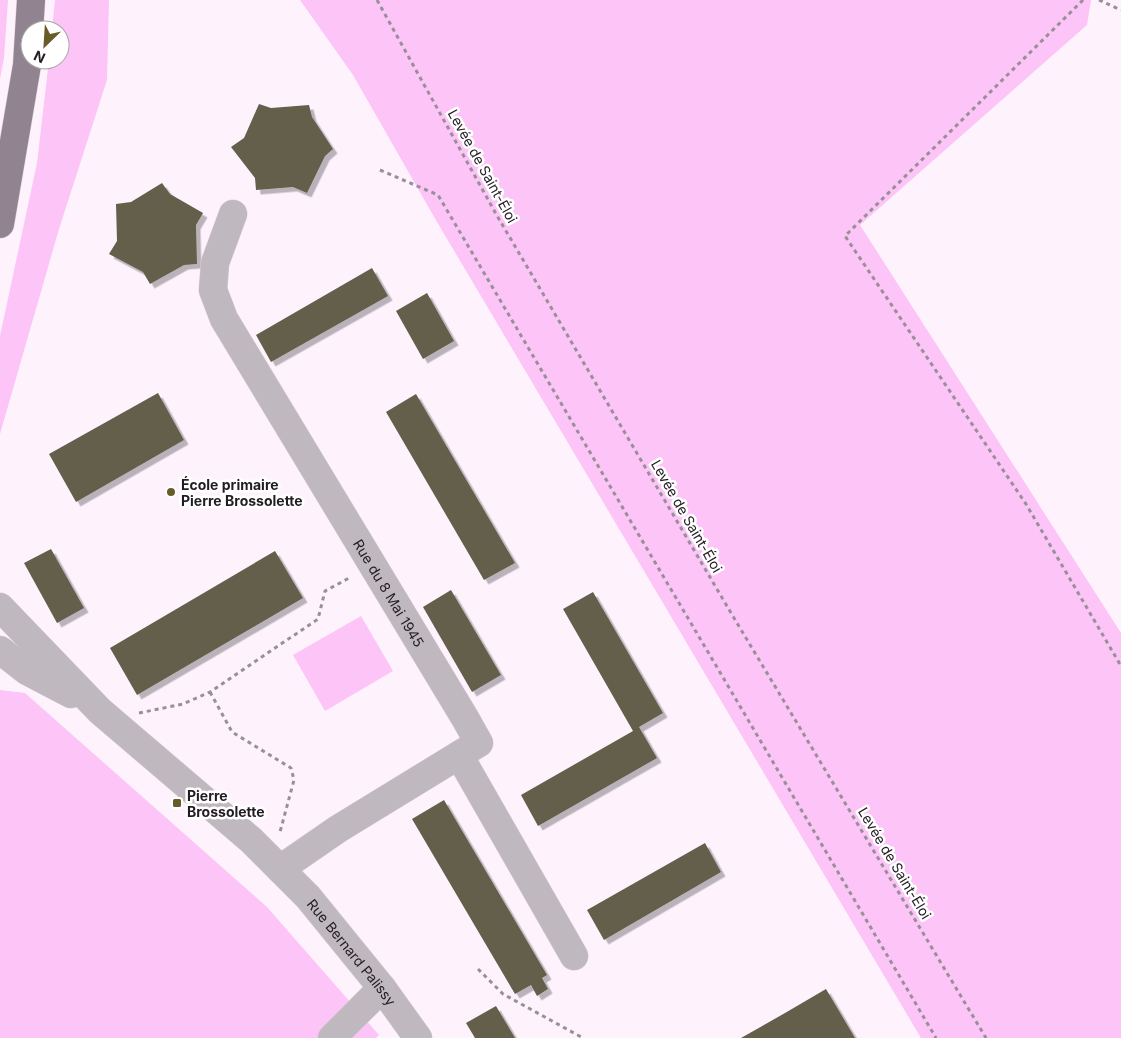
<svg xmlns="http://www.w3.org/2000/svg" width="1121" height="1038" viewBox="0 0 1121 1038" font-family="Inter,sans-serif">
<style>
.green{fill:#fcc4f7}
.building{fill:#635e4b;filter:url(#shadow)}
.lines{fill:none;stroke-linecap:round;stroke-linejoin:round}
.minor-casing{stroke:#dbd1da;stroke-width:29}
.major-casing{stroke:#dbd1da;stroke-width:29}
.path{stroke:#989098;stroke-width:3;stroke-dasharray:4 4;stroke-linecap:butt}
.minor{stroke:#c0b8bf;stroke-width:28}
.major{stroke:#918390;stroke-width:28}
.poi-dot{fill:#695b28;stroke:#fff;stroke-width:2}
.labels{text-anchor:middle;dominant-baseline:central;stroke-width:5;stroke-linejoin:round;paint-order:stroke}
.street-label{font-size:14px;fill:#231d23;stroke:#fff}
.poi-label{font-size:14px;font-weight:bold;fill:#231d23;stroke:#fff;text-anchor:start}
</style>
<defs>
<filter id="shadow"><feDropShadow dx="4.5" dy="4.5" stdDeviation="0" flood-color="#0004"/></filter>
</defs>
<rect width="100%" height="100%" fill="#fef3fd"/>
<g class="green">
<polygon points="0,0 8,0 4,58 0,79"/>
<polygon points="55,0 109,0 107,80 59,229 0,434 0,336 37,163 49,60 60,60 60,30 52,30"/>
<polygon points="300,0 1091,0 1087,25 860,225 1121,633 1121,1038 921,1038 437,222 353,75"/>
<polygon points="361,616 393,671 325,711 293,655"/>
<polygon points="0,690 25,693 267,907 379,1035 376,1038 0,1038"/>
</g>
<g class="building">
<polygon points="259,104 271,108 309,105 312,117 333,149 325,156 307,193 293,187 256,190 255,178 231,147 244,138"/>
<polygon points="162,183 170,194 203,213 196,225 197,264 184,265 150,284 143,272 109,254 117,241 116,204 131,202"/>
<polygon points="372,268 388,296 271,362 256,335"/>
<polygon points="427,293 454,341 423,359 396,311"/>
<polygon points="158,393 184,440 76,502 49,454"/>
<polygon points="416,394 515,563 484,580 386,412"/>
<polygon points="51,549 84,608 57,623 24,563"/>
<polygon points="275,551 303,598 137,695 110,648"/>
<polygon points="451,590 501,675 472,692 423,607"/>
<polygon points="593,592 663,713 639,727 657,758 538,826 521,795 633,731 563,609"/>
<polygon points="444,800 547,975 542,978 548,989 537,996 531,985 515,994 412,819"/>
<polygon points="705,843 721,872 604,940 587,910"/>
<polygon points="826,989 855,1038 741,1038 785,1013"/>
<polygon points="496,1006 515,1038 475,1038 466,1023"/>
</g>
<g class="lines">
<defs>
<g id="minor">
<path id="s1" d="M233,214l-18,49 -2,27 11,29 241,399 14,25 -20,12 115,201"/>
<path id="s2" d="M0,607l100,104 151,129 57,57 74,91 36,50"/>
<polyline points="0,650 27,671 71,694"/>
<polyline points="280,869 338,829 459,755"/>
<polyline points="332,1038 382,988"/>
</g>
<polyline id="major" points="0,224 27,65 31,0"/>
</defs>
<use href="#minor" class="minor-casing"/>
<use href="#major" class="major-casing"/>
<g class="path">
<polyline points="377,0 496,214 734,618 986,1038"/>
<polyline points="1083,0 845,236 1026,504 1121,666"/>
<polyline points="1099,0 1121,10"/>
<polyline points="380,170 438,195 936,1038"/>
<polyline points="210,692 232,732 291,768 294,780 280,832"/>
<polyline points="139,713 183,704 210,692 318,619 325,591 351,577"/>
<polyline points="478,969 503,994 583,1038"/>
</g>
<use href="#minor" class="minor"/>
<use href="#major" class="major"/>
</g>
<g class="poi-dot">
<circle cx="171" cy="492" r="5"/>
<rect x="172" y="798" width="10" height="10" rx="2.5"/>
</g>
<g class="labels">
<g class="street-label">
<text transform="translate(483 166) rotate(61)">Levée de Saint-Éloi</text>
<text transform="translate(687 516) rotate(60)">Levée de Saint-Éloi</text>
<text stroke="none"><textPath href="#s1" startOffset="430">Rue du 8 Mai 1945</textPath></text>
<text transform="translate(895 863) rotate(59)">Levée de Saint-Éloi</text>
<text stroke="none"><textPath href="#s2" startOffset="494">Rue Bernard Palissy</textPath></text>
</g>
<g class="poi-label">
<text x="181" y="484">École primaire<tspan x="181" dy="16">Pierre Brossolette</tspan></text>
<text x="187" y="795">Pierre<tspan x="187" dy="16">Brossolette</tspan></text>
</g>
</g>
<g transform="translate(45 45) rotate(205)"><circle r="24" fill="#ffffff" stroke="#a7a5a7"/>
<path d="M0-4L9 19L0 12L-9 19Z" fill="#695b28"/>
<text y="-8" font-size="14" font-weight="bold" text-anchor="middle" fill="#231d23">N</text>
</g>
</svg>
